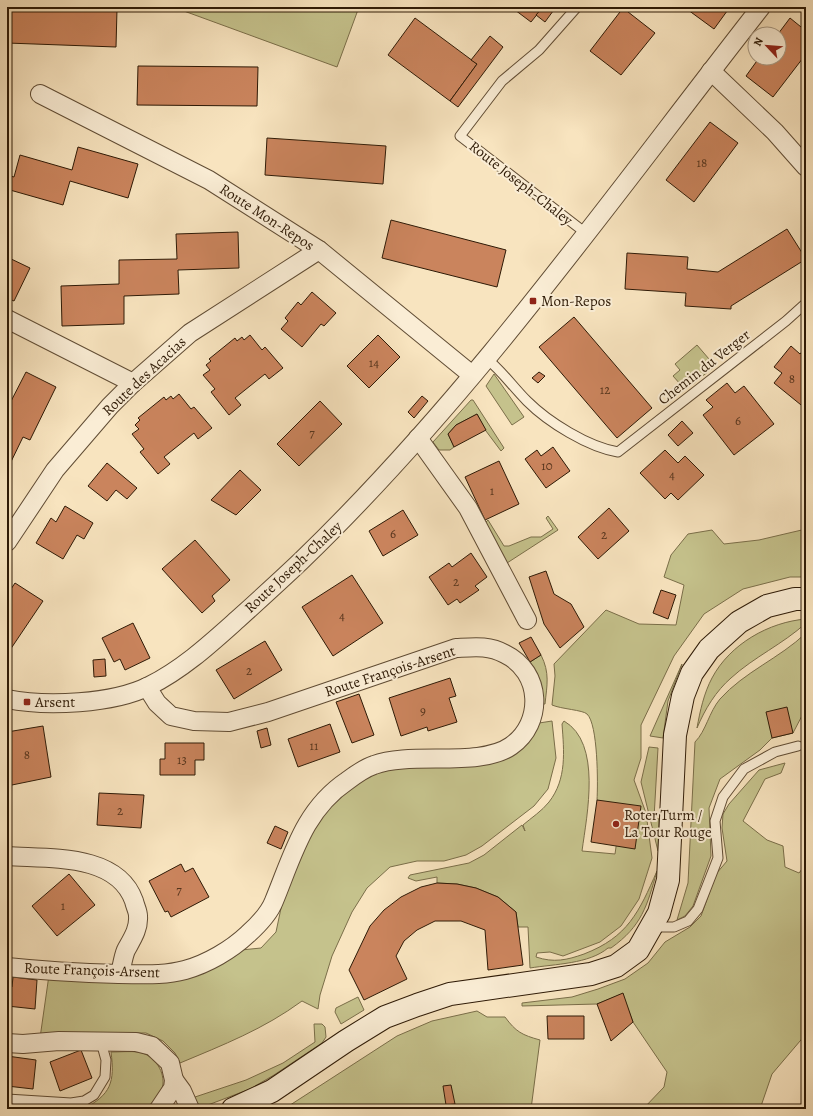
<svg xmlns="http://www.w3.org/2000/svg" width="813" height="1116" viewBox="0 0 813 1116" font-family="Alegreya,serif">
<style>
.green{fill:#c5c28c;stroke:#7a6e49}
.building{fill:#ca845d;stroke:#2e1a06}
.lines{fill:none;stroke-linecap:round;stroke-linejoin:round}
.lane-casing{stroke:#604c34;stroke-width:11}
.street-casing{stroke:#604c34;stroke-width:20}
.secondary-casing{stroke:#2e1a06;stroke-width:24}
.lane{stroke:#faedd5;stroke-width:9}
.street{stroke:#faedd5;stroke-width:18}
.secondary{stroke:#faedd5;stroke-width:22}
.poi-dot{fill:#8f2418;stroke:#faedd5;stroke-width:1.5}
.labels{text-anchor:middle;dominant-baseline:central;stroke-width:4;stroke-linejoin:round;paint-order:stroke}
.number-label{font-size:13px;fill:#55341c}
.street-label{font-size:15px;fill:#2e1a06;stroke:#faedd5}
.poi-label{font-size:15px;fill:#2e1a06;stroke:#faedd5;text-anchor:start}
</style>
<rect width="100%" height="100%" fill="#f8e4bf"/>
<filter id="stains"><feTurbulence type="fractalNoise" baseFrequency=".005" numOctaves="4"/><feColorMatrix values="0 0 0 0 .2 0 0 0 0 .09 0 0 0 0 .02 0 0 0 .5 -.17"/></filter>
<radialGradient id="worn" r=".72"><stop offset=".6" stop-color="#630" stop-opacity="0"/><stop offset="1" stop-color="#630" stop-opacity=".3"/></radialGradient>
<g class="green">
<polygon points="173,7 359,7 337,67"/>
<polygon points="697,345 715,366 693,384 688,379 681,385 673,376 680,370 675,364"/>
<polygon points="494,374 524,417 512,425 486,386"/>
<polygon points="471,400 473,400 504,448 501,451 486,431 477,414 456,425 448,434 454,447 450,450 439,450 433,442"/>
<polygon points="548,516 558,530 507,563 485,523 488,520 504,546 509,546 531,537 541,537 553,529 546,518"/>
<path d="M806,529v48h-16l-47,12 -39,25 -30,42 -33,69v33l-7,22 12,33 6,45 -13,41 -18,27 -21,16 -37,14 -13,-4 -13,1 -1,4c18,6 31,3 48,-3 44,-17 55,-42 73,-83 -10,35 -15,55 -46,77h-3c-19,16 -53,16 -78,20l-2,-41h-10l-2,-15 -18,-15 -22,-9 -19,-4 -20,-1v-6l-21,4 -8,-3 2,-3 59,-12 15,-8 38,-30 3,6 -2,-6c8,-7 19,-14 26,-23 18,-23 15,-51 13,-78l2,-3c38,22 23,93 18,130l33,3 6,-42 -24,-12c1,-16 1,-76 -10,-86 -4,-4 -26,-5 -35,-9l3,-29 -1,-12 52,-54 33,14 37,1 8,-40 -20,-8 7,-22 17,-21 24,-4 12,14 35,-4z"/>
<path d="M806,619v4c-23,21 -52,34 -75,55 -15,13 -26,31 -34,50 3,-17 7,-35 15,-50 18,-34 57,-56 94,-59z"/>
<path d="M806,633v75l-13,25 -21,5 -12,12 -40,29 -11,29 2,48 -18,50 -8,10 -8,4 11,-37 7,-141c11,-11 14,-30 25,-43 24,-27 60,-41 86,-66z"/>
<path d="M541,655c9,18 6,30 4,49h-4l-2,-26 -9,-16z"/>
<polygon points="682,664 668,701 663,738 650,736"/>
<path d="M552,721l4,37 -8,31 -14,17 -52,40 -16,9 -22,6h-27l-27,6 -23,21 -15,24 -20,44 -12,39 -2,14 -16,-8c-38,28 -79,44 -122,62l-5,-10 -12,-12 -17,-8h-86l-20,5 9,-63 102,7 90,-32 20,-2 15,-16 8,-38 28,-69 20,-23 24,-20 22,-11 30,-6h56l75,-42z"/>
<polygon points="649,747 658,748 654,818 659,819 658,851 641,782"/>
<polygon points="785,763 781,773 765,779 743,821 767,840 783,846 785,867 799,873 806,864 806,1034 772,1074 760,1109 643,1109 664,1087 667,1072 633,1022 622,994 597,1004 522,1006 522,1003 572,997 598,989 625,979 648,963 665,942 690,927 701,916 716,874 727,861 722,828 723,814 729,804 759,770"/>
<polygon points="358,997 364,1010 341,1024 335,1012 336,1008"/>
<path d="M477,1011l10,6h18c11,15 17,18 35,23l-9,69h-247l113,-73 35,-15z"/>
<polygon points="314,1024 322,1024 325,1027 326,1037 322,1043 274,1075 250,1089 200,1108 196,1108 189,1099 246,1080 283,1063 315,1042"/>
<path d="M111,1052c9,0 19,-1 28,0 14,3 25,17 24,32 -1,11 -11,19 -18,25h-62c28,-14 32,-27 28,-57z"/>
</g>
<g class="building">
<polygon points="7,7 117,9 116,47 7,43"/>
<polygon points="511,7 543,7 531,22"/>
<polygon points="543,7 556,7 545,22 536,15"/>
<polygon points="684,7 730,7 714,29"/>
<polygon points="623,8 655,33 621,75 590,51"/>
<polygon points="415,18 477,64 450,101 388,55"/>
<polygon points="790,18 806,31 806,54 773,97 746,76 759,58 779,58 778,34"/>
<polygon points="490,36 503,47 458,107 450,101 477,64 471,60"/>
<polygon points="138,66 258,67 257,106 137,105"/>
<polygon points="710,122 738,143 694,202 666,180"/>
<polygon points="267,138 386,146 383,184 265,175"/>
<polygon points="78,147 138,164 128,198 70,181 63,205 10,190 7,202 7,175 14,177 20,155 72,170"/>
<polygon points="391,220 506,250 497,287 382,258"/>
<polygon points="787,229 806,259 731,306 731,309 685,306 686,293 625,289 627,253 688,257 687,269 718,272"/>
<polygon points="238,232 239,268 178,270 179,294 124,296 124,324 62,326 61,286 119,284 119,260 177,259 176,234"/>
<polygon points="7,257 30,268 14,301 7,298"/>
<polygon points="312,292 336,313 324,326 321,324 302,347 281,329 288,321 285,318 298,302 301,305"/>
<polygon points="574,317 652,408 617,438 539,347"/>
<polygon points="250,335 262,350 265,347 283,368 269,379 265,374 235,398 241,405 229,415 211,392 215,389 203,375 210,370 206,365 211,361 209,359 235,338 237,341 242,337 244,340"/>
<polygon points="378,335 400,357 369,388 347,366"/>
<polygon points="791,346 800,354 806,347 806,409 774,383 782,373 774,367"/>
<polygon points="26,372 56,387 30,440 23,437 7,470 7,409"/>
<polygon points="539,372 545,376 538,383 532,378"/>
<polygon points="727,383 735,393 744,386 774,424 734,455 703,415 713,407 706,400"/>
<polygon points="179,394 191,409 194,407 212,428 198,439 194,433 164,457 170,464 158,474 140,452 144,449 132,434 139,429 135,425 140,420 138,418 164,397 166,400 171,396 173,399"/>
<polygon points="422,396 428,401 414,418 408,412"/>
<polygon points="320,401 342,424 299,466 277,444"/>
<polygon points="477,414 486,430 454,447 448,434 456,425"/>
<polygon points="682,421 693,433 678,446 668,435"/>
<polygon points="553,447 570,471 546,488 525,459 537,450 541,456"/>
<polygon points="665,450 678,463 685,456 704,475 678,500 671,493 665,499 640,473"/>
<polygon points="499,461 519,504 485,520 465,477"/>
<polygon points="107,463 137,488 127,499 116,490 107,501 88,486"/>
<polygon points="240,470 261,490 236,515 211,500"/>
<polygon points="65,506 93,523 84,539 77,535 63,559 36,543 51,518 56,522"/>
<polygon points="609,508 629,531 598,559 578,537"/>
<polygon points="403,510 418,535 383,556 369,531"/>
<polygon points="195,540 230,580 212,596 215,601 202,613 162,569"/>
<polygon points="471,553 487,577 475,586 479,590 460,603 457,599 448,605 429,577 449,563 452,567"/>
<polygon points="546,571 554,594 571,604 584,627 560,648 544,624 529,577"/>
<polygon points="352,575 383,623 333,656 302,607"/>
<polygon points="15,583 43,601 10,650 7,648 7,595"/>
<polygon points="661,590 676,595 668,619 653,613"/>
<polygon points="133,623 150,658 125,670 120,659 114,662 102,638"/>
<polygon points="531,637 541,655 530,662 519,643"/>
<polygon points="265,641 282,670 234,699 216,670"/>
<polygon points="105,659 106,676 94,677 93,660"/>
<polygon points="450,678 456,696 449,698 457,722 428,731 427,727 401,736 389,698"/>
<polygon points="359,694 374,735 352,743 336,702"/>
<polygon points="787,707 793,733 772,738 766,712"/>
<polygon points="330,724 340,752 298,767 288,739"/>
<polygon points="43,726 51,777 7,786 7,732"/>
<polygon points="267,728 271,745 261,748 257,731"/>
<polygon points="165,743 204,743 204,760 195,760 195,775 160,775 160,759 165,759"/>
<polygon points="99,793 144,795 141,828 97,825"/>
<polygon points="597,800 641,806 635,849 591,842"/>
<polygon points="275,826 288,832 281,849 267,843"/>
<polygon points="181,864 185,872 193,868 209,897 171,917 168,911 165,912 149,881"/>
<polygon points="69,874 95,905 57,936 32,906"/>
<polygon points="437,883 457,884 476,888 498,897 516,912 523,965 488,970 485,930 461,921 435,921 417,930 404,941 396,956 407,979 364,1000 349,970 370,926 384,910 401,897 421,887"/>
<polygon points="13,977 37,980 35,1009 7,1006 7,986 12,987"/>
<polygon points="623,993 633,1022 611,1041 597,1004"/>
<polygon points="547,1016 584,1016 584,1039 548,1039"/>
<polygon points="81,1050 92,1078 60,1091 50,1062"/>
<polygon points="7,1056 36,1060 33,1089 7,1086"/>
<polygon points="451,1085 455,1104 446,1105 443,1086"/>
</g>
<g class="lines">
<defs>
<g id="lane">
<polyline points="577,7 539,50 502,81 460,136 587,234"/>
<path d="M486,358c17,14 26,28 41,43 21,21 61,46 91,51l168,-131 20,-18"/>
<polyline points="653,927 674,927 688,921 698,909 718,858 715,821 723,797 744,769 775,752 798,746"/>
<polyline points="7,1099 71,1103 84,1101 94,1095 105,1077 106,1060 101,1042"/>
</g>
<g id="street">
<polyline points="711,71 775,132 806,167"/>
<polyline points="40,94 209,180 319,250 472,375"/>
<polyline points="7,319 133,383"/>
<polyline points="418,438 468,508 527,620"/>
<polyline points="7,542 55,470 110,406 133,383 190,333 319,250"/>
<path d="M7,699c39,8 106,5 142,-13 34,-17 61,-42 89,-67 21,-19 42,-38 63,-58 173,-167 312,-365 460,-554"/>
<path d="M7,856c42,3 110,-3 127,45 1,5 4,10 4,15 1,13 -6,23 -12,34 -3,7 -4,16 -6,24"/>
<path d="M7,967c38,4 74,6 112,7 22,0 44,2 66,-4 22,-6 46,-20 63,-36 10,-9 21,-20 26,-33 19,-46 30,-91 73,-120 8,-6 18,-13 27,-16 37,-14 106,3 137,-19 33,-23 31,-74 -6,-92 -16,-9 -31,-7 -49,-6l-188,64 -39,10 -35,-1 -23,-5 -14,-13 -10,-16"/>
<polyline points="7,1043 23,1044 59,1041 136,1042 152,1046 170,1063 174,1080 173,1088 159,1109"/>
<polyline points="174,1080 182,1091 190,1109"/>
</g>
<polyline id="secondary" points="233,1109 272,1091 346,1041 385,1017 417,1005 450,994 591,974 616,966 638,950 659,913 668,880 675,735 683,696 692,673 709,649 739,622 767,606 795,599 806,599"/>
</defs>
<use href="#lane" class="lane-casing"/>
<use href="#street" class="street-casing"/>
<use href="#secondary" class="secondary-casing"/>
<use href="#lane" class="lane"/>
<use href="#street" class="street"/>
<use href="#secondary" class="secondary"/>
</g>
<g class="poi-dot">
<rect x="529" y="297" width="8" height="8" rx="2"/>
<rect x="23" y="698" width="8" height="8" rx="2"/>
<circle cx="616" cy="824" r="4"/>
</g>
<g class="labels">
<g class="number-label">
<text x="702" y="162">18</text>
<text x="374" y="362">14</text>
<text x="792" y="378">8</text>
<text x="605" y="389">12</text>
<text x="738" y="420">6</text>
<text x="312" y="432">7</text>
<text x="547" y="465">10</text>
<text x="672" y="474">4</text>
<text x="492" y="490">1</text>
<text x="393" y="533">6</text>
<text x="604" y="534">2</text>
<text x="456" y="581">2</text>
<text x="342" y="615">4</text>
<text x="249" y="670">2</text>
<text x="423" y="710">9</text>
<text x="314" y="745">11</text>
<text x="27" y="754">8</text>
<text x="182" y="759">13</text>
<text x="120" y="810">2</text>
<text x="179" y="889">7</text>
<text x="63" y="905">1</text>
</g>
<g class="street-label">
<text transform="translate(521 183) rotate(38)">Route Joseph-Chaley</text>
<text transform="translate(267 217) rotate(33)">Route Mon-Repos</text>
<text transform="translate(704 367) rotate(-38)">Chemin du Verger</text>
<text transform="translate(144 376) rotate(-43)">Route des Acacias</text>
<text transform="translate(293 567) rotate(-43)">Route Joseph-Chaley</text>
<text transform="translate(390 671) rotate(-18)">Route François-Arsent</text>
<text transform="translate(92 970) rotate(2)">Route François-Arsent</text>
</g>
<g class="poi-label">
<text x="541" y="301">Mon-Repos</text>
<text x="35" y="702">Arsent</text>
<text x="624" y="815">Roter Turm /<tspan x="624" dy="17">La Tour Rouge</tspan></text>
</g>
</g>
<rect width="813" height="1116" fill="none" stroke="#f8e4bf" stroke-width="24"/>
<rect x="8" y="8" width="797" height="1100" fill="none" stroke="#2e1a06" stroke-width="2"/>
<rect x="12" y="12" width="789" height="1092" fill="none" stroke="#2e1a06"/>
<g transform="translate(767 46) rotate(296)"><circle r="19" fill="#faedd5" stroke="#a89982"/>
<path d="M0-3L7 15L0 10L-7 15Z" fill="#8f2418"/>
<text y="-6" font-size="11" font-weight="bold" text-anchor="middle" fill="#2e1a06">N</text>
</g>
<rect width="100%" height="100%" filter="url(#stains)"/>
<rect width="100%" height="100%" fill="url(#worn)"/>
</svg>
